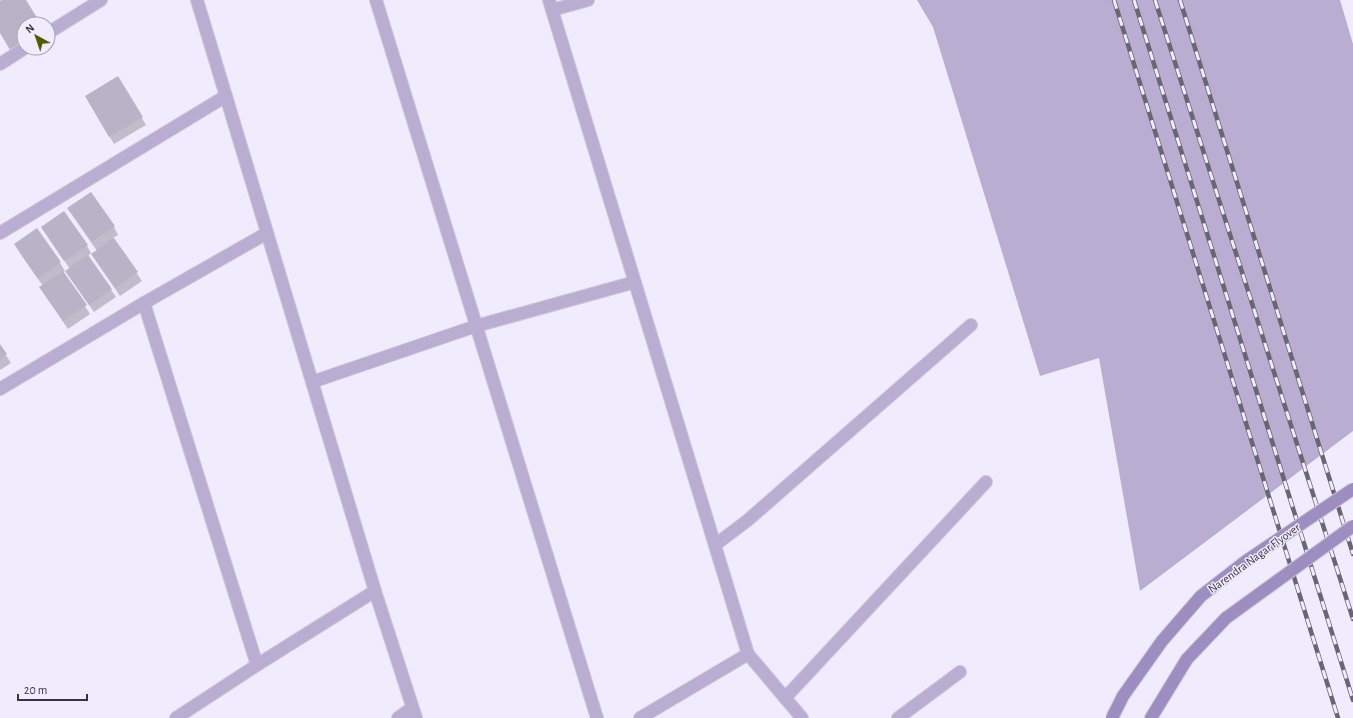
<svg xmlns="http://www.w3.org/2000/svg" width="1353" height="718" viewBox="0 0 1353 718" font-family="'Alegreya Sans',sans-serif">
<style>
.forest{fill:#b9add2}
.shadow{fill:#0003}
.building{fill:#b9b3c7}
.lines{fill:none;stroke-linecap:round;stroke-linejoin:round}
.street-casing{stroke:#cbc7d6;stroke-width:14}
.secondary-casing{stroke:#cbc7d6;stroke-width:14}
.street{stroke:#b9aed1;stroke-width:12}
.secondary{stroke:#9e8dc1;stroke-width:12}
.rail-casing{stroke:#686670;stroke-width:4.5}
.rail{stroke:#f1ecfd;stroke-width:3;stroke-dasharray:9;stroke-linecap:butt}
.secondary-bridge-casing{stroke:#cbc7d6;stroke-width:14;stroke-linecap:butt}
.secondary-bridge{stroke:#9e8dc1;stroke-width:12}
.labels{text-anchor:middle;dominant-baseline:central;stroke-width:3;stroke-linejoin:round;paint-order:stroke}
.street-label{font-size:12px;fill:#35333b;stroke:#f1ecfd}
</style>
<rect width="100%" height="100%" fill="#f1ecfd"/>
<polygon class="forest" points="917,0 1340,0 1353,44 1353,431 1140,591 1099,358 1040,376 933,27"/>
<g class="shadow">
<polygon points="118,78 146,125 114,144 86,97"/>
<polygon points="90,193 114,227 118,235 113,238 142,281 120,296 97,262 97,251 73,216"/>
<polygon points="42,228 87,246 91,253 88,256 116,297 94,312 71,279 70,269"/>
<polygon points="37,230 60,263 65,271 63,272 90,314 68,329 45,295 43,286 20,253"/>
<polygon points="0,346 11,363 0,370"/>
</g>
<g class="building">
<polygon points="2,0 26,0 41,24 24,24 24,42 10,50 0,33 0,1"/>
<polygon points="118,76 143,117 109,137 85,96"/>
<polygon points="91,192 115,226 92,242 67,208"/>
<polygon points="64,211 88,245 64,261 41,227"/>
<polygon points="37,228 61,262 38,279 14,244"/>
<polygon points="114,238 138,272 115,288 91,254"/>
<polygon points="88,255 112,289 89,305 65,271"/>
<polygon points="63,271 87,305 63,321 39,287"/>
<polygon points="0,344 7,354 0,359"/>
</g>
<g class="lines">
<defs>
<g id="street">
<polyline points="197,0 375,591"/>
<polyline points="376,0 597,718"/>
<polyline points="549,0 748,654 640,718"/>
<polyline points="552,10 588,0"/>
<polyline points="48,33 101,0"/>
<polyline points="0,64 25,48"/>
<polyline points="0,233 226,96"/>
<polyline points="144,303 257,665"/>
<polyline points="312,382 476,326 635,282"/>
<polyline points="0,389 144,303 267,233"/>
<polyline points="715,545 748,520 971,325"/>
<polyline points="748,654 802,718"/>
<polyline points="785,698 986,482"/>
<polyline points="176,718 257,665 375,591 416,718"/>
<polyline points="398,718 412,708"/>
<polyline points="898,718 960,672"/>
</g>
<polyline id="secondary" points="1151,718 1187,659 1226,618"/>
</defs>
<use href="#street" class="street-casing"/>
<use href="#secondary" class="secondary-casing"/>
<use href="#street" class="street"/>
<use href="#secondary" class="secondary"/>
<defs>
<g id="rail">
<polyline points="1114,0 1338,718"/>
<polyline points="1134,0 1353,700"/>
<polyline points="1155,0 1353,619"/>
<polyline points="1180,0 1353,554"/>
</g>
</defs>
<use href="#rail" class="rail-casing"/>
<use href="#rail" class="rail"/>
<defs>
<g id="secondary-bridge">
<polyline points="1226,618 1353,526"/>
<polyline points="1112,718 1123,696 1162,641 1201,596 1246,561 1353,489"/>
</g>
</defs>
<use href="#secondary-bridge" class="secondary-bridge-casing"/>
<use href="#secondary-bridge" class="secondary-bridge"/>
</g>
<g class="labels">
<g class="street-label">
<text transform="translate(1254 558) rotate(-36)">Narendra Nagar Flyover</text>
</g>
</g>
<g transform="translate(36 36) rotate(320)"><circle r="19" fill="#f1ecfd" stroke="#a6a2af"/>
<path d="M0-3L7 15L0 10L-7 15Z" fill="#505e00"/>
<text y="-6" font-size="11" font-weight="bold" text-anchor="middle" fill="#35333b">N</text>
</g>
<path d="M18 694v6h69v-6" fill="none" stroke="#35333b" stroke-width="2"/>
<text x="24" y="694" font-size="12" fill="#35333b" stroke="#f1ecfd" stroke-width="3" paint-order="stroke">20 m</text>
</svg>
